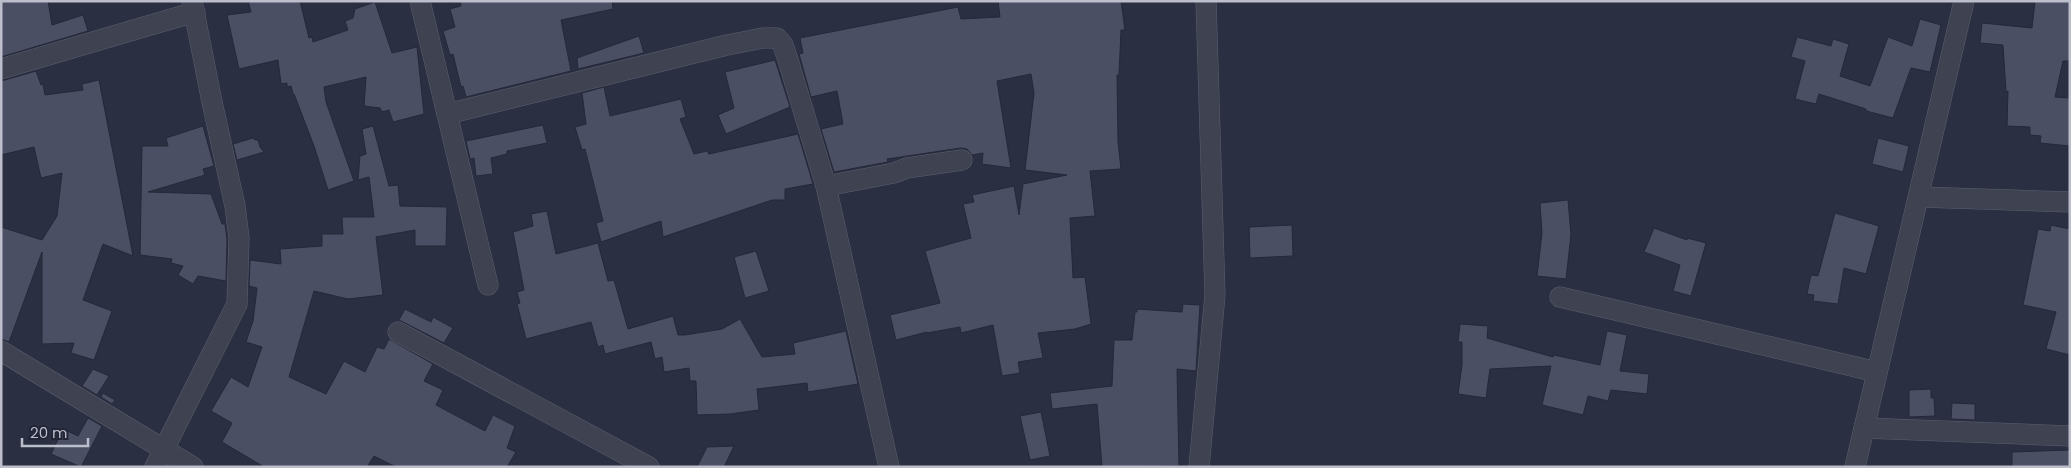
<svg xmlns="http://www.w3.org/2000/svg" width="2071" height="468" viewBox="0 0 2071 468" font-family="Poppins,sans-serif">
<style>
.building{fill:#4a4f63;stroke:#252839}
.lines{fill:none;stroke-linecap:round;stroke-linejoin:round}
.street-casing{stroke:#5d5f6f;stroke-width:21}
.street{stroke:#3e4251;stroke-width:20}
</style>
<rect width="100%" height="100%" fill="#2a2f41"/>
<g class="building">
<polygon points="1,1 48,1 52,25 83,15 88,31 1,57"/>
<polygon points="248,1 300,1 309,38 312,37 313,42 348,30 345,21 353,18 355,9 375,2 392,53 417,47 424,114 393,122 389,110 382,112 380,108 364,106 366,77 324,87 326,102 354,181 328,190 314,146 294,94 293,94 291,86 287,87 287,83 281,84 278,60 239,69 227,15 251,12"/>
<polygon points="460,1 612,1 613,9 561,20 571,71 466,97 463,86 461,87 453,54 450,55 443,31 455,27 450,9 461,6"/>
<polygon points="998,1 1121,1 1125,30 1121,30 1119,75 1117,75 1118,142 1121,169 1090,171 1095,216 1070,218 1073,278 1085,277 1091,324 1075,329 1038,333 1043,358 1018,362 1020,373 1002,376 993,325 961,333 960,327 927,333 927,332 896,340 890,315 940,303 925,251 971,238 963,204 974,202 972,195 1014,186 1019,215 1023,184 1067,175 1025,170 1034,93 1031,74 997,81 1011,168 982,164 983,153 972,155 967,149 961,148 887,159 888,162 834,172 821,129 843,124 837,91 811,97 799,54 803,53 800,38 958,7 961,19 1000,17"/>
<polygon points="2035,1 2070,1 2070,61 2063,61 2055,97 2070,98 2070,146 2040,143 2041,136 2030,135 2030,127 2007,126 2008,91 2006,92 2003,45 1980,43 1982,23 2032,28"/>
<polygon points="1920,19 1941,25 1930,72 1911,68 1893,118 1866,111 1866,109 1819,94 1816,104 1795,99 1805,61 1791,57 1797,37 1831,46 1833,39 1849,44 1840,76 1870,86 1888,37 1912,46"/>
<polygon points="639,36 644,53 578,69 577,58"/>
<polygon points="775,60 790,107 726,134 718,115 734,108 725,72"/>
<polygon points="36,71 41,85 43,84 45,95 83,90 82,84 99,80 133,256 103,244 83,300 112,311 94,360 71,353 74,343 42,344 42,252 9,342 1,339 1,227 42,240 57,216 62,173 41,178 34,147 1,155 1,81"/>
<polygon points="604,87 610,116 681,99 686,117 680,119 694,154 707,151 709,154 798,134 813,184 785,189 785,200 772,200 663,237 661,221 601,242 596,223 603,221 585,149 582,150 575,127 586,124 582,93"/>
<polygon points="543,125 547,143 507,151 507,154 491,158 493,174 476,176 474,158 470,159 466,141"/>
<polygon points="203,126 214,166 203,169 205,175 148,192 211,194 222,224 225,224 227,239 226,281 198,276 193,284 178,275 183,266 171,263 172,259 140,255 142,146 168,146 166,138"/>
<polygon points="373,126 389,186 398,185 400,206 447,207 446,246 415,246 415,230 376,237 383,295 348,299 314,291 289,377 326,394 344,361 365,372 377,347 384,349 389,339 433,364 424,381 443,390 436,405 485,431 493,415 515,426 507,448 516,452 507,467 396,467 374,456 367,467 264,467 222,442 232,423 211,411 231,377 248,387 262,347 246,342 253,321 257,288 249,286 250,260 281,264 280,249 322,246 322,234 343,234 342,217 374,217 369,177 358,180 360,156 366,154 362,129"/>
<polygon points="253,138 255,140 258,140 260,147 264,152 237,160 233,144"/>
<polygon points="1878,138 1909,146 1903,172 1872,164"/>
<polygon points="1568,200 1571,235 1566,279 1537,276 1542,233 1540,203"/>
<polygon points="547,211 556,254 598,243 608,281 614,280 628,329 673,316 678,335 685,335 722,329 740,319 762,357 795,354 793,343 846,331 858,384 808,392 807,383 757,389 759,410 730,414 697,415 696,381 690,381 689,368 664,372 662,357 655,359 651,342 605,354 603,345 598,347 591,322 526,339 517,304 520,303 517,292 524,290 513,232 533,226 531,214"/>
<polygon points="1835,213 1879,226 1866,274 1844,268 1838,304 1813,301 1814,295 1807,294 1811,275 1818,276"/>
<polygon points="1292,225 1293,256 1250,258 1249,227"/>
<polygon points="2051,225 2070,229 2070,355 2046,349 2056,312 2023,305 2038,229 2050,231"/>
<polygon points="1654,228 1687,240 1687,238 1706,243 1691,296 1673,291 1680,265 1644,252"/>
<polygon points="756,251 769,291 745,298 734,257"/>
<polygon points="1183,304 1200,305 1196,371 1177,369 1179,466 1102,467 1097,404 1052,409 1050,393 1112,386 1114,340 1132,340 1135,312 1137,312 1137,309 1182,312"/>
<polygon points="405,309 431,322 433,317 453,328 444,343 399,320"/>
<polygon points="1460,324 1488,326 1487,338 1553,357 1554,355 1600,365 1607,331 1627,335 1620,371 1649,374 1647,394 1611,390 1608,401 1588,396 1583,415 1542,405 1551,366 1490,369 1486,398 1458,394 1462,365 1462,342 1458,342"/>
<polygon points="93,369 109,376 97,395 82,386"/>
<polygon points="1931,389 1931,398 1934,398 1935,416 1909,417 1909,390"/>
<polygon points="103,393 115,400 112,404 101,397"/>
<polygon points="1952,403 1975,404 1975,420 1951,419"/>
<polygon points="1041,412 1050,456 1030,460 1020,416"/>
<polygon points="88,418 102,426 81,467 51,454 63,429 78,436"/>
<polygon points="734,446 724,467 697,467 707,447"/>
<polygon points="2070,450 2070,467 2012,467 2012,452"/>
</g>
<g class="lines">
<defs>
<g id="street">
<polyline points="420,1 488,285"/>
<polyline points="1,69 195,12"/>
<polyline points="447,114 727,45 763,38 777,38 783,45 788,60 826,186 889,467"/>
<polyline points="826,186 894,173 907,168 962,160"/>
<polyline points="1919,197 2070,202"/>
<polyline points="1560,297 1877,372"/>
<polyline points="398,332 649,467"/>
<polyline points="1,351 193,467"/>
<polyline points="1864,428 2070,436"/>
<polyline points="155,467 237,304 239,238 235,206 212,102 192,1"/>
<polyline points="1199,467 1215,295 1206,1"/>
<polyline points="1855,467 1964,1"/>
</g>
</defs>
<use href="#street" class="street-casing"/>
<use href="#street" class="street"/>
</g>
<rect width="2071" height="468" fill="none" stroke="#bcbecb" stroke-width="5"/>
<path d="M22 438v8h66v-8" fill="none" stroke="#bcbecb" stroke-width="2.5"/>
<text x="30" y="438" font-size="15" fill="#bcbecb" stroke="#232637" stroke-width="4" paint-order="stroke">20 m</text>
</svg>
